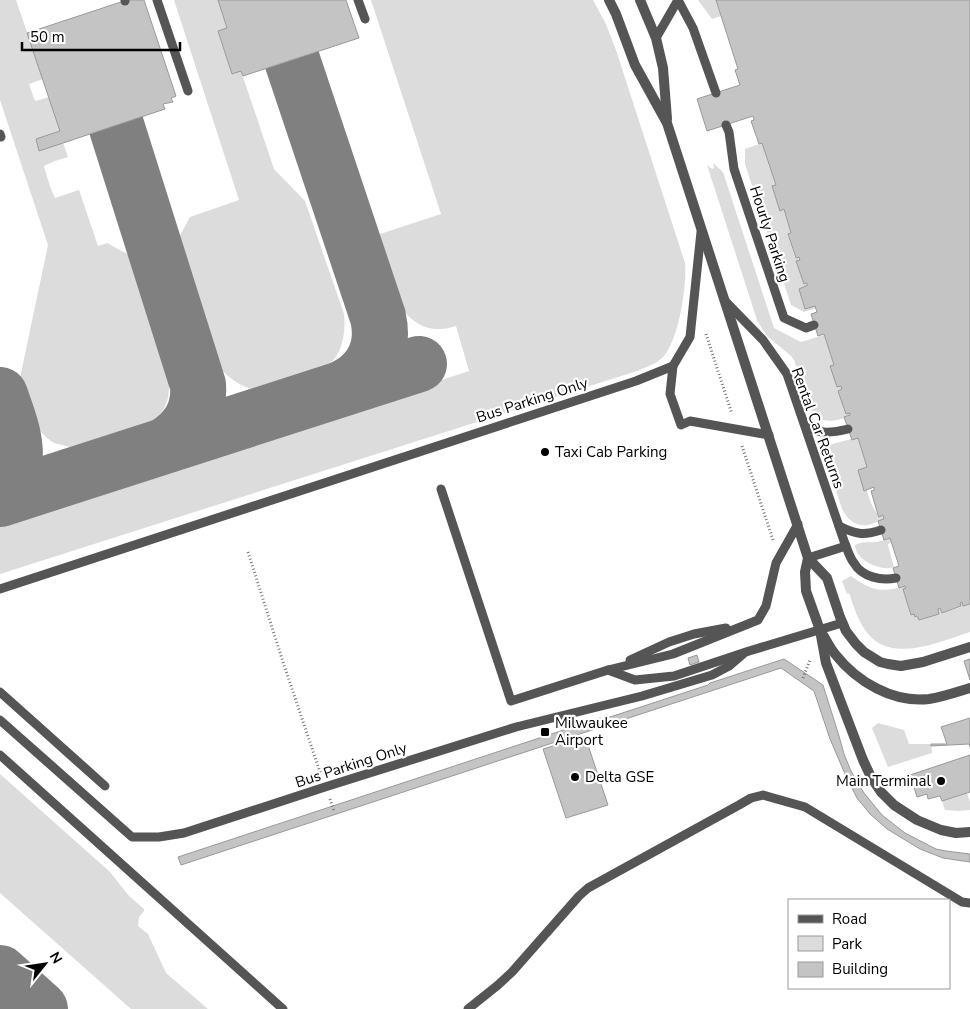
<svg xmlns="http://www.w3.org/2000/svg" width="970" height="1009" viewBox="0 0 970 1009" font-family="'Nunito Sans',sans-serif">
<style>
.green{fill:#dcdcdc}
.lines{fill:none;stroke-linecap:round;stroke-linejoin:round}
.taxiway{stroke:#808080;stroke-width:56}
.building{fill:#c4c4c4;stroke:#999}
.path{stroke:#777;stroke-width:3;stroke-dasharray:1 2.5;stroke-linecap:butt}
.lane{stroke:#555;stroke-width:9}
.street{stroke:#555;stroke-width:10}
.poi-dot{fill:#000;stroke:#fff;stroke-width:2}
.labels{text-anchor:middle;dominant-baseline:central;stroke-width:4.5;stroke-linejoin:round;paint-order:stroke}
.street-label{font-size:15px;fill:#000;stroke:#fff}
.poi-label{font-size:15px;fill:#000;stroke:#fff;text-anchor:start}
</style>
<rect width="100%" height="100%" fill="#fff"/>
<g class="green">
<path d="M0,0h16l27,79 -14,5 5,15 2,2 13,-4 11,34 -24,8 3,11 24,-7 5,14 -13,4 -11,5c3,11 6,22 11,32l24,-8 19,56 9,-3 24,13 39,122 -2,20 -4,11 -7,9 -17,10 -53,18 -17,1 -16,-4 -7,-5 -6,-6 -8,-14 -13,-40 28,-133 -48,-145z"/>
<path d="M174,0h44l9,28 -9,3 14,43 9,-3 33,98 31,32 39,113c2,21 -2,44 -21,55 -7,4 -15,6 -22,8 -13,4 -25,8 -38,12 -18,3 -34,-11 -45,-23l-41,-125 13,-24 49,-17z"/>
<path d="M371,0h222l12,22 11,28 69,213c2,23 -6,75 -21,93 -7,8 -18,11 -27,15l-637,203v-50l469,-153 -13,-45c-5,1 -10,3 -16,3 -17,1 -32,-10 -40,-24l-23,-70 64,-21z"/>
<polygon points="698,0 716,0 721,16 712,19"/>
<polygon points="762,143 776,185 773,186 781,210 784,209 791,233 788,235 795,258 799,257 800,260 796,261 804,284 807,283 808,285 799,289 805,309 815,306 816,308 804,312 791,305 745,164 745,149"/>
<path d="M713,163l10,9 51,156 27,14 23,-7 10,30 -3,1 6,21 4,-1 1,3 -4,2 8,23 4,-1v2c-12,7 -31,10 -39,-5 -3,-5 -5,-13 -7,-19 -3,-10 -6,-20 -10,-31l-3,-4 -25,-21 -9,-15 -50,-155 5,4 2,-1z"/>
<path d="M858,438l9,29 -9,3 6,20h3c2,9 6,20 12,26l4,-1 1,4c-5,1 -10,5 -16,6 -12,2 -21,-6 -26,-16l-18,-55v-5l5,-4 22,-6 1,1z"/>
<path d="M890,538l1,5 -3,1v1l6,22c-13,5 -39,-7 -39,-22 7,-4 14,-2 22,-3 4,-1 9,-3 13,-4z"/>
<path d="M851,576c21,15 29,17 54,10l1,2 -3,1 8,25h3l3,2 2,4 20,-6 -1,-5 2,-1 2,5 19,-6 -1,-4 2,-1 2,4 6,-2v28c-34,11 -85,35 -108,-7 -6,-10 -9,-21 -13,-32l-2,1 -5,-13z"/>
<polygon points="878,723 904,730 909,744 931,744 932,753 888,767 872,728"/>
<polygon points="0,774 110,872 129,896 144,909 144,911 139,917 138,926 148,934 166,973 208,1009 131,1009 0,893"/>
<polygon points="967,793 970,802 970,810 958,811 945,810 942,801"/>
</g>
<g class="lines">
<g class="taxiway">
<path d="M292,60l86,257c7,31 -5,56 -33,70"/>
<path d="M116,125l82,260c2,27 -10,46 -32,60"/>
<path d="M0,395c11,33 27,66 0,97"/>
<polyline points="0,499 419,364"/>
<polyline points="0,973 40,1009"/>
</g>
</g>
<g class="building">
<polygon points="127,0 144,0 176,96 171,98 173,102 163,104 165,109 39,151 36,139 60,131 27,33"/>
<polygon points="218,0 346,0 359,38 243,76 241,71 232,74 218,31 227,28"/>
<polygon points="716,0 970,0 970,604 963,606 962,602 960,603 961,606 942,613 940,608 938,609 939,614 919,620 917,616 915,617 914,614 911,615 903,589 906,588 905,586 899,588 893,568 899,566 890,538 884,540 878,521 884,519 883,515 879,517 878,515 871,491 874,490 874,487 864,491 858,470 867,467 858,438 852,440 844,417 850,415 850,413 846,414 838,391 842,389 841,386 837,387 830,366 834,365 824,334 818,336 811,314 817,312 815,306 805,309 799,289 808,285 807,283 804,284 796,261 800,260 799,257 796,258 788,234 791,233 784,209 780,211 772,186 776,185 762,143 759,144 751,121 754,120 753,116 707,131 697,99 740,85 735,70 738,69"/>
<polygon points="697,655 699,662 690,665 688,658"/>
<polygon points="784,659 823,685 839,736 844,754 851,771 864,793 882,815 905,833 936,849 946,851 970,854 970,862 943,858 920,849 887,829 870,814 857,798 845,774 830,739 814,691 781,668 181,865 178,857 600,718 604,719 708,685 710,683"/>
<polygon points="970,659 970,680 964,661"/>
<polygon points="970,718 970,747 969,744 931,746 931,744 947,744 941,727"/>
<polygon points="585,736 608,805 566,818 543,749"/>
<polygon points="970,755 970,792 942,801 940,796 928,799 927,794 917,797 910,775"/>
</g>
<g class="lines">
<g class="path">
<polyline points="706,334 732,414"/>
<polyline points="742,446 773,540"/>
<polyline points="248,552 284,665 321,775"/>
<polyline points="803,678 810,660"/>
<polyline points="330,799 334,811"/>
</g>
<g class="lane">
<polyline points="125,0 125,1"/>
<polyline points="157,0 188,91"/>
<polyline points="358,0 365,19"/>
<polyline points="678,0 693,28 716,93"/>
<polyline points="656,38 678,0"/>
<polyline points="726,125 729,132 734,169 784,318 806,328 814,325"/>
<polyline points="0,134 1,137"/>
<polyline points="701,232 690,337 673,366 670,394 681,425 690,421 769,435"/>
<path d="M725,301l38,39 24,34 57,167c3,7 5,16 10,22 8,14 27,18 42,15"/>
<path d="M806,427c14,7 26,6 42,2"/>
<polyline points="441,489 511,701 608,670 673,654 758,620 766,606 776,563 798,524"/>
<path d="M839,526c16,8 24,10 42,4"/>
<polyline points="808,558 846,546"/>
<polyline points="0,589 636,381 673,366"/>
<polyline points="630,660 669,642 694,634 726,628"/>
<polyline points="608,670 635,680 674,676 749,651 842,623"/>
<polyline points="0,692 105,786"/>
<polyline points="0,720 132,837 159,837 184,833 325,787 516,727 642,696 712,675 729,666 743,654"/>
<polyline points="0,755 283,1009"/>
<polyline points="468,1009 498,985 512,972 579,896 588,888 739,805 751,798 763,795 805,807 962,902 970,903"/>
</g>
<g class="street">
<polyline points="609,0 616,14 635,65 667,123 808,558 805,572 806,591 820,630 826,663 863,760 871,777 881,792 894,805 917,820 941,830 956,833 970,832"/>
<polyline points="640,0 656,38 663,68 667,119"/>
<polyline points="808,558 827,578 840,617 846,631 856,644 864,652 880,662 888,664 901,666 923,662 970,647"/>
<path d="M823,635c4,6 7,13 12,19 22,28 58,49 94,45 14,-2 28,-7 41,-11"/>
</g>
</g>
<g class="poi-dot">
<circle cx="545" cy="452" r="5"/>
<rect x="540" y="727" width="10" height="10" rx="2.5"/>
<circle cx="575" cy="777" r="5"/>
<circle cx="941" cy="781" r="5"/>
</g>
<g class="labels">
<g class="street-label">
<text transform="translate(770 234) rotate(72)">Hourly Parking</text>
<text transform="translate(532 400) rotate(-18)">Bus Parking Only</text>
<text transform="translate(818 428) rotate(70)">Rental Car Returns</text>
<text transform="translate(351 765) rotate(-18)">Bus Parking Only</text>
</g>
<g class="poi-label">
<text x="555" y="452">Taxi Cab Parking</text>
<text x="555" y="723">Milwaukee<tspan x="555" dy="17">Airport</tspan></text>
<text x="585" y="777">Delta GSE</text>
<text x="931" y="781" text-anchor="end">Main Terminal</text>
</g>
</g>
<rect x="788" y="899" width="162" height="90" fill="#ffffff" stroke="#999999"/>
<rect x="798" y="915" width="25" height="8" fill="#555555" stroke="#999999"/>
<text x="832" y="924" font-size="15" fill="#000000">Road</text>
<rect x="798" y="936" width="25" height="15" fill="#dcdcdc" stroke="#999999"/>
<text x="832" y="949" font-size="15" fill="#000000">Park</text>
<rect x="798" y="962" width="25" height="15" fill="#c4c4c4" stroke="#999999"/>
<text x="832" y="974" font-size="15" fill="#000000">Building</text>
<g transform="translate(45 964) rotate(60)" stroke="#ffffff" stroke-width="4" paint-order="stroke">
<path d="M0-4L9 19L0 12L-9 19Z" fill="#000000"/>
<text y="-8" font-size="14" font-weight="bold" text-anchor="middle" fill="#000000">N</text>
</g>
<path d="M22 42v8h158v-8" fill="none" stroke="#000000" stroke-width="2.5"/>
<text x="30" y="42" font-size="15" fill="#000000" stroke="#ffffff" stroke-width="4" paint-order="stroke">50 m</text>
</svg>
